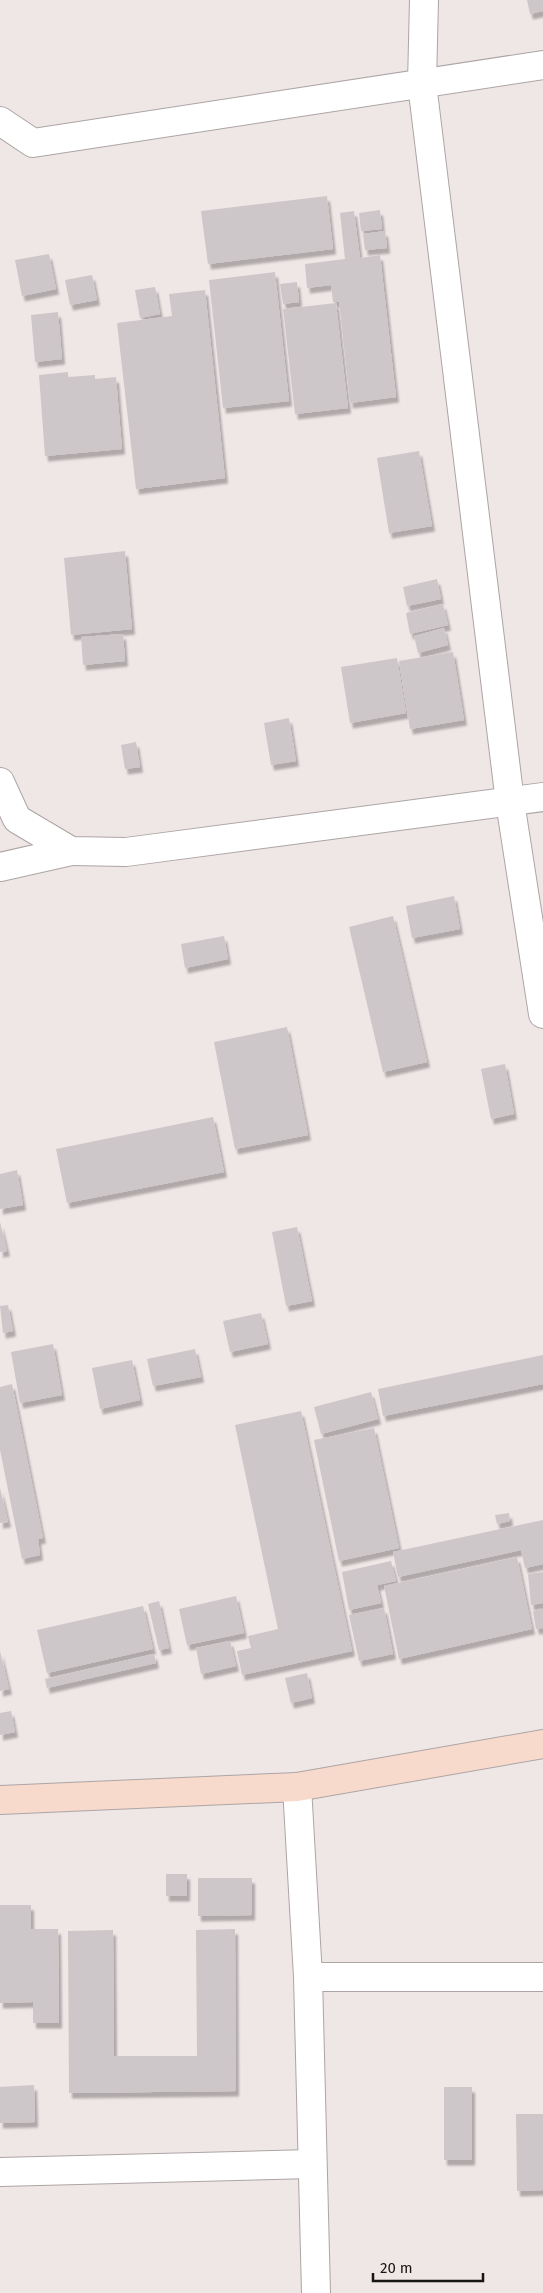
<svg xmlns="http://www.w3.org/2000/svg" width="543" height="2293" viewBox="0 0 543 2293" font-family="'Fira Sans',sans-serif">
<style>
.building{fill:#cec7ca;filter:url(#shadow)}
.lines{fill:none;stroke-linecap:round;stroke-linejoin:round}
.minor-casing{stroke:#ada5a5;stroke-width:30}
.tertiary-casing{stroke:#ada5a5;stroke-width:30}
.secondary-casing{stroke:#ada5a5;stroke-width:30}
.minor{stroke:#fff;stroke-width:28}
.tertiary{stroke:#fff;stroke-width:28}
.secondary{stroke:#f8dacd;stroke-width:28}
</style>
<defs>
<filter id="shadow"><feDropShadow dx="3" dy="5.5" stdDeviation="1" flood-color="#0004"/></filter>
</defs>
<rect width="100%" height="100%" fill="#efe6e6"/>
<g class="building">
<polygon points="527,0 543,0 543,11 530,14"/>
<polygon points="327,196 333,249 208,264 201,211"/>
<polygon points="380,210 382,229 361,231 359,213"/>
<polygon points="354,211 360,258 380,255 396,397 350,403 339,302 333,302 331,285 307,288 305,264 345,259 340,213"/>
<polygon points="385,231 387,248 365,250 363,234"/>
<polygon points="49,254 56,289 22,296 15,260"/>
<polygon points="275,272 289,401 223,408 209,280"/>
<polygon points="92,275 97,300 70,305 65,280"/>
<polygon points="297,282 299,302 283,304 280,284"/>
<polygon points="155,287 160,314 140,318 135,290"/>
<polygon points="205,290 225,478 136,489 117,323 172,316 169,294"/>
<polygon points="336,303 348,408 295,414 283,309"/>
<polygon points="58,312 62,359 35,362 31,315"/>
<polygon points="68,372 68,377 95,375 95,379 116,377 122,449 45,456 39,375"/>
<polygon points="419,451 432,526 389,533 377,458"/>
<polygon points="125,551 132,629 71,635 64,558"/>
<polygon points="437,579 441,599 407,606 403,587"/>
<polygon points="443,604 448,625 410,634 406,613"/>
<polygon points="444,628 448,645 418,653 414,636"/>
<polygon points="123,634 125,661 83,665 81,637"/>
<polygon points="453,652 464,720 410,729 399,661"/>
<polygon points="397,658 406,713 350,723 341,667"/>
<polygon points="289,718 296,761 271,765 264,723"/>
<polygon points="136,742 140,767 125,769 121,745"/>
<polygon points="454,896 460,929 412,938 406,906"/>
<polygon points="393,916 427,1062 383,1072 349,927"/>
<polygon points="224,936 228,959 185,968 181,944"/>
<polygon points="287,1027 308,1135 235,1149 214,1042"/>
<polygon points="505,1064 514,1114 491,1119 481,1069"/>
<polygon points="213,1117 224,1172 67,1203 56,1149"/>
<polygon points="17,1170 23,1205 0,1209 0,1174"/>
<polygon points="0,1222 7,1251 0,1252"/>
<polygon points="297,1227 312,1301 286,1306 272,1232"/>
<polygon points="8,1305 13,1331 3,1333 0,1306"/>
<polygon points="261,1313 268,1344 230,1352 223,1321"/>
<polygon points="53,1344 62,1395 20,1403 11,1352"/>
<polygon points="195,1349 201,1377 153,1386 147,1359"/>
<polygon points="543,1355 543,1384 383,1416 378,1389"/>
<polygon points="132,1360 140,1400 100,1409 92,1368"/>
<polygon points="12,1384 43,1538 38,1539 40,1555 22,1559 0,1450 0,1387"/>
<polygon points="371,1392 378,1419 321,1434 314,1407"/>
<polygon points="301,1411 352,1651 242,1675 237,1651 251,1648 248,1636 278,1629 235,1425"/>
<polygon points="374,1428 399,1548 339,1561 314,1440"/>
<polygon points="0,1488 8,1522 0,1523"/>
<polygon points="509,1513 510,1521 497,1524 495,1515"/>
<polygon points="543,1520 543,1564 525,1568 521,1550 398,1577 393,1552"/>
<polygon points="517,1557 532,1629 399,1659 384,1586"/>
<polygon points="391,1561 396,1581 377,1585 381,1603 349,1610 342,1572"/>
<polygon points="543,1572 543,1603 531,1605 528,1574"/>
<polygon points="236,1596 244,1633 187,1645 179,1609"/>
<polygon points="159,1601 169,1648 159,1650 148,1604"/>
<polygon points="143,1606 153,1649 47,1673 37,1630"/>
<polygon points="384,1608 393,1654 359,1661 349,1615"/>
<polygon points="543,1609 543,1628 536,1629 533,1611"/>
<polygon points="230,1641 236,1666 201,1674 196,1648"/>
<polygon points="0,1651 9,1689 0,1691"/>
<polygon points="154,1654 156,1663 47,1688 45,1679"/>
<polygon points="307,1673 312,1698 291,1703 285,1678"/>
<polygon points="11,1711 15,1732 0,1735 0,1713"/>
<rect x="166" y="1874" width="21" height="22"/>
<polygon points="198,1878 252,1878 252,1915 198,1916"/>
<polygon points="0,1905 31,1905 31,1929 58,1929 59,2023 33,2023 33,2002 0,2003"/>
<polygon points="235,1929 236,2091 69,2093 68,1931 113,1930 114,2056 197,2056 196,1930"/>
<polygon points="34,2085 35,2122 0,2123 0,2087"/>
<rect x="444" y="2087" width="28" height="73"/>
<polygon points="516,2114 543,2114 543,2190 517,2191"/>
</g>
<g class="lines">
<defs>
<g id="minor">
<polyline points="424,0 422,84 510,802 543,1014"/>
<polyline points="0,121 33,143 543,65"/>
<polyline points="0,867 71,851"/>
<polyline points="297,1787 308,1977 316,2293"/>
<polyline points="308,1977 543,1977"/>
<polyline points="0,2172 311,2164"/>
</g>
<polyline id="tertiary" points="0,782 17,819 71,851 126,852 543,797"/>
<polyline id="secondary" points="0,1800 297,1787 543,1744"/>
</defs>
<use href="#minor" class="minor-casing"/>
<use href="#tertiary" class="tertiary-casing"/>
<use href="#secondary" class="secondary-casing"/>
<use href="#minor" class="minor"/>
<use href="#tertiary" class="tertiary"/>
<use href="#secondary" class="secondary"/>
</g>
<path d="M373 2273v8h110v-8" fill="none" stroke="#171414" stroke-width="2.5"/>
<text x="380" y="2273" font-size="15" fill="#171414" stroke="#efe6e6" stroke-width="4" paint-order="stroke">20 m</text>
</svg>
